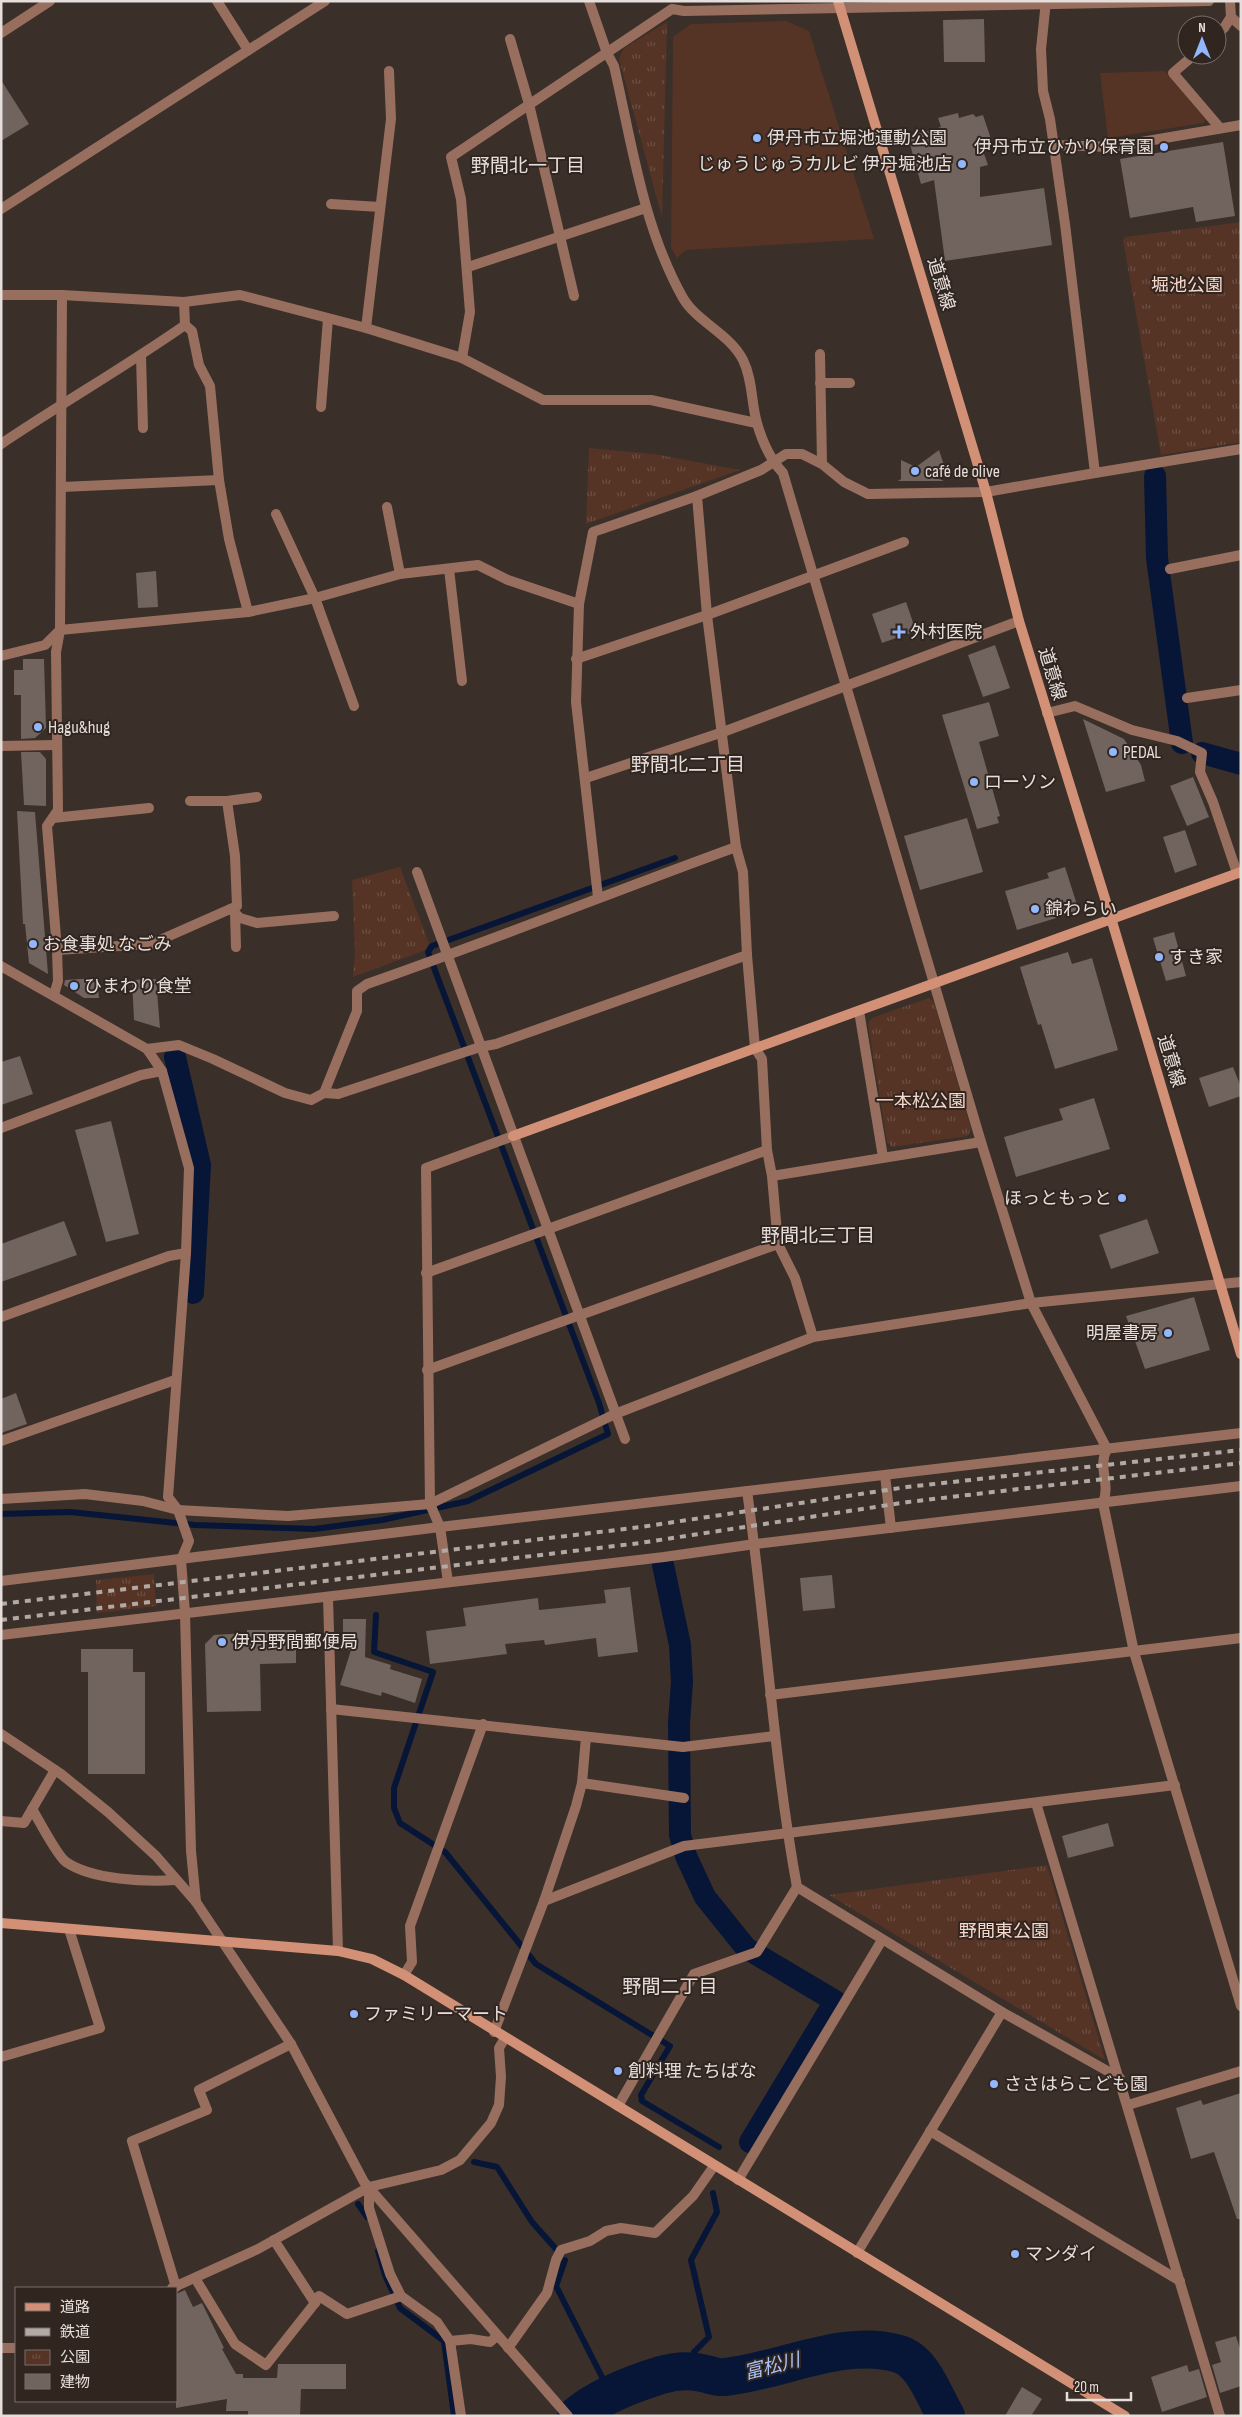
<svg xmlns="http://www.w3.org/2000/svg" width="1242" height="2417" viewBox="0 0 1242 2417" font-family="'Sofia Sans Condensed','Noto Sans JP',sans-serif">
<style>
.green{fill:#553325}
.park{fill:url(#park-tufts)}
.lines{fill:none;stroke-linecap:round;stroke-linejoin:round}
.stream{stroke:#071637;stroke-width:6}
.canal{stroke:#071637;stroke-width:22}
.river{stroke:#071637;stroke-width:38}
.building{fill:#71635d}
.street{stroke:#986f5e;stroke-width:10}
.secondary{stroke:#d29176;stroke-width:10}
.rail{stroke:#b2a9a5;stroke-width:4;stroke-dasharray:6 6;stroke-linecap:butt}
.poi-dot{fill:#93b7fd;stroke:#312520;stroke-width:2}
.labels{text-anchor:middle;dominant-baseline:central;stroke-width:4;stroke-linejoin:round;paint-order:stroke}
.poi-label{font-size:18px;fill:#e6deda;stroke:#312520;text-anchor:start}
.street-label{font-size:18px;fill:#e6deda;stroke:#312520}
.park-label{font-size:18px;fill:#f7d7ca;stroke:#312520}
.neighbourhood-label{font-size:19px;fill:#e6deda;stroke:#312520}
.water-label{font-size:19px;font-style:italic;fill:#a7c2f6;stroke:#312520}
</style>
<defs>
<pattern id="park-tufts" width="24" height="20" patternUnits="userSpaceOnUse" patternTransform="scale(1.25)"><rect width="24" height="20" fill="#553325"/><path d="M3 7l-1-3M5 7V3M7 7l1-3M15 17l-1-3M17 17v-4M19 17l1-3" fill="none" stroke="#6d5044"/></pattern>
</defs>
<rect width="100%" height="100%" fill="#3b2f29"/>
<g class="green">
<polygon points="786,21 809,31 874,239 686,250 677,258 671,248 673,37 691,24"/>
<polygon points="1165,71 1205,119 1204,123 1108,138 1100,73"/>
</g>
<g class="park">
<polygon points="667,22 662,217 619,59 624,48"/>
<polygon points="1241,222 1241,442 1161,455 1123,240 1125,237"/>
<polygon points="589,448 654,454 740,470 586,524"/>
<polygon points="400,867 429,943 426,950 353,977 355,952 352,880"/>
<polygon points="929,998 934,1002 971,1128 968,1136 892,1147 887,1142 868,1024 872,1018"/>
<polygon points="154,1574 156,1606 97,1613 96,1580"/>
<polygon points="1047,1865 1105,2060 829,1895"/>
</g>
<g class="lines">
<g class="stream">
<polyline points="1,1514 70,1512 195,1525 314,1529 382,1520 468,1501 608,1434 599,1403 428,952 432,946 675,858"/>
<polyline points="376,1615 374,1652 433,1672 394,1788 394,1808 400,1823 445,1852 536,1964 670,2046 641,2095 642,2101 719,2147"/>
<polyline points="474,2162 497,2167 532,2222 556,2249"/>
<polyline points="358,2204 367,2217"/>
<polyline points="378,2251 385,2275 400,2308 444,2341 454,2416"/>
<polyline points="565,2260 556,2286 606,2385 603,2399"/>
<polyline points="702,2373 694,2352 709,2337 691,2260 717,2212 713,2193"/>
</g>
<g class="canal">
<polyline points="1155,476 1157,558 1182,743"/>
<polyline points="1202,753 1241,764"/>
<polyline points="175,1057 200,1165 193,1293"/>
<polyline points="663,1565 680,1645 682,1682 679,1723 680,1835 686,1856 705,1897 746,1948 835,2001 750,2142"/>
</g>
<path class="river" d="M576,2416c22,-19 56,-32 85,-41 13,-4 28,-5 41,-2 7,1 15,5 22,4 56,-5 119,-40 175,-23 24,7 35,42 47,62"/>
</g>
<g class="building">
<polygon points="984,19 985,62 944,62 943,20"/>
<polygon points="1,80 29,124 1,141"/>
<polygon points="958,113 959,118 973,114 976,117 983,115 993,145 982,148 988,165 980,167 980,197 1044,188 1052,245 945,261 934,180 921,184 908,137 941,127 938,118"/>
<polygon points="1223,142 1235,216 1196,222 1193,207 1130,218 1120,159"/>
<polygon points="939,450 948,477 935,477 944,481 898,481 901,479 901,460 916,467"/>
<polygon points="156,571 158,607 138,608 136,573"/>
<polygon points="906,602 916,631 882,643 872,614"/>
<polygon points="995,645 1010,688 983,697 968,655"/>
<polygon points="23,659 44,659 46,728 35,738 21,739 21,695 14,695 14,670 23,670"/>
<polygon points="989,702 999,736 979,742 1000,816 997,817 999,823 977,829 942,715"/>
<polygon points="1083,719 1124,739 1141,765 1145,781 1106,792"/>
<polygon points="21,752 40,752 46,759 46,806 24,805"/>
<polygon points="1193,777 1209,817 1187,826 1170,786"/>
<polygon points="17,811 35,812 48,974 29,963 25,924 23,924"/>
<polygon points="967,818 983,872 920,890 904,836"/>
<polygon points="1185,830 1197,865 1175,873 1163,837"/>
<polygon points="1065,867 1079,911 1017,930 1005,891 1049,878 1047,873"/>
<polygon points="1174,932 1186,976 1166,981 1153,938"/>
<polygon points="1068,952 1072,964 1092,958 1118,1050 1055,1069 1041,1024 1038,1025 1020,967"/>
<polygon points="97,978 99,998 84,998 64,985 65,980"/>
<polygon points="156,979 160,1028 134,1020 132,980"/>
<polygon points="20,1056 33,1094 1,1105 1,1062"/>
<polygon points="1233,1067 1241,1087 1241,1096 1209,1107 1199,1078"/>
<polygon points="1094,1098 1110,1149 1016,1177 1004,1137 1063,1120 1059,1109"/>
<polygon points="111,1121 139,1234 106,1242 75,1130"/>
<polygon points="1147,1219 1159,1253 1111,1269 1099,1235"/>
<polygon points="64,1221 77,1255 1,1282 1,1244"/>
<polygon points="1194,1297 1210,1350 1145,1369 1126,1316"/>
<polygon points="16,1393 27,1424 1,1433 1,1399"/>
<polygon points="832,1575 835,1608 803,1611 800,1578"/>
<polygon points="630,1587 638,1652 598,1657 596,1638 545,1645 544,1640 505,1644 507,1654 430,1664 426,1631 466,1626 463,1608 538,1598 539,1610 606,1603 604,1590"/>
<polygon points="343,1619 366,1619 365,1657 391,1665 390,1669 422,1679 415,1703 382,1692 381,1696 340,1685 351,1650 343,1650"/>
<polygon points="247,1630 296,1630 296,1663 260,1664 261,1711 207,1712 205,1644 214,1635 247,1633"/>
<polygon points="81,1649 133,1649 133,1672 145,1672 145,1774 88,1774 88,1672 81,1672"/>
<polygon points="1108,1823 1114,1846 1068,1858 1062,1836"/>
<polygon points="1241,2093 1241,2219 1237,2219 1214,2152 1191,2159 1176,2108 1201,2100 1203,2105"/>
<polygon points="185,2290 193,2307 202,2303 224,2348 222,2349 236,2374 243,2374 243,2378 277,2378 278,2364 346,2364 346,2389 301,2389 300,2416 248,2416 248,2411 226,2411 227,2399 176,2408 176,2294"/>
<polygon points="1236,2336 1241,2352 1241,2386 1220,2393 1212,2365 1221,2362 1215,2342"/>
<polygon points="1187,2365 1189,2372 1199,2369 1207,2397 1162,2412 1151,2377"/>
<polygon points="1022,2387 1042,2399 1031,2416 1005,2416"/>
</g>
<g class="lines">
<g class="street">
<polyline points="217,1 248,50"/>
<path d="M589,1l18,52 7,13c18,78 29,161 69,232 14,24 47,36 60,62 10,20 8,43 14,63 5,18 14,37 26,50l198,669 50,161 76,146c-10,18 4,34 -4,54l31,149 107,354"/>
<polyline points="1230,1 1231,17 1241,26"/>
<polyline points="1,33 50,1"/>
<polyline points="1217,34 1224,28 1231,17"/>
<polyline points="510,39 529,104 574,296"/>
<polyline points="1194,55 1173,73 1220,128"/>
<polyline points="1053,145 1112,147 1241,125"/>
<polyline points="331,204 380,207"/>
<polyline points="1,209 325,1"/>
<polyline points="468,267 646,208"/>
<polyline points="1,295 62,295 184,302 240,295 366,328 462,358 543,400 651,400 756,423"/>
<polyline points="185,325 192,331 199,365 210,386 219,480 229,539 248,612"/>
<polyline points="366,328 391,119 389,71"/>
<polyline points="820,354 822,464"/>
<polyline points="141,356 143,428"/>
<polyline points="462,358 470,312 461,199 451,157 672,9 684,11 1209,1"/>
<polyline points="820,383 850,383"/>
<polyline points="321,407 328,319"/>
<path d="M1,444c61,-41 124,-77 184,-119l-1,-23"/>
<polyline points="1095,473 1241,449"/>
<polyline points="62,487 219,480"/>
<polyline points="697,496 707,615 736,847 743,872 747,955 755,1048 762,1059 767,1150 772,1176 778,1244 795,1278 813,1337"/>
<polyline points="387,507 400,574"/>
<polyline points="276,514 315,598 354,706"/>
<polyline points="449,569 462,681"/>
<polyline points="1170,569 1241,555"/>
<polyline points="1,656 45,645 60,630 248,612 315,598 400,574 478,565 508,580 579,604"/>
<polyline points="576,659 707,615 904,542"/>
<polyline points="1187,698 1241,690"/>
<polyline points="1047,713 1075,706 1132,730 1177,741 1202,753 1200,772 1213,802 1237,873"/>
<polyline points="1,746 56,745"/>
<polyline points="586,778 723,732 1019,621"/>
<polyline points="190,801 227,801"/>
<polyline points="53,818 149,808"/>
<polyline points="417,872 625,1439"/>
<polyline points="598,897 576,702 579,604 593,532 697,496 761,470 786,454 802,454 822,464 844,482 868,494 986,492 1095,473 1065,224 1050,119 1043,91 1041,49 1046,1"/>
<polyline points="231,909 240,918 257,923 334,916"/>
<polyline points="235,913 236,947"/>
<polyline points="57,950 151,944 237,906 235,856 227,801 257,797"/>
<polyline points="1,966 147,1049 162,1071 189,1168 186,1253 168,1497 178,1510 189,1541 181,1560 185,1613 191,1851 196,1902"/>
<polyline points="54,995 58,981 57,950 47,826 58,810 56,652 60,630 62,295"/>
<polyline points="859,1011 883,1157"/>
<path d="M147,1049l32,-4 34,14 72,34 26,7 13,-7 33,-82v-20l10,-7c124,-43 245,-92 369,-137"/>
<polyline points="324,1093 338,1094 480,1047 496,1044 747,955"/>
<polyline points="1,1128 141,1075 162,1071"/>
<polyline points="772,1176 981,1142"/>
<polyline points="426,1273 767,1150"/>
<polyline points="1,1317 169,1256 186,1253"/>
<polyline points="427,1370 778,1244"/>
<polyline points="1,1441 175,1380"/>
<polyline points="885,1475 891,1528"/>
<path d="M747,1491c19,132 26,265 50,396l205,125 118,66"/>
<polyline points="1,1499 85,1494 143,1501 178,1510 288,1516 430,1504 615,1414 813,1337 1031,1303 1241,1282"/>
<polyline points="1,1581 440,1527 1241,1433"/>
<polyline points="448,1582 440,1527 430,1504 426,1168 513,1136"/>
<polyline points="328,1597 338,1951"/>
<polyline points="1,1635 664,1557 755,1544 1241,1486"/>
<polyline points="770,1695 1241,1638"/>
<polyline points="331,1709 683,1747 774,1736"/>
<polyline points="1,1734 61,1774 108,1812 156,1856 196,1902 291,2044 364,2182 568,2416"/>
<polyline points="582,1783 684,1798"/>
<polyline points="1036,1803 1220,2416"/>
<path d="M32,1809c7,11 25,47 34,53 26,18 80,20 110,18"/>
<polyline points="1,1821 24,1823 55,1770"/>
<polyline points="544,1901 684,1846 1175,1785"/>
<polyline points="404,1975 412,1962 410,1926 483,1724"/>
<polyline points="494,2032 544,1901 576,1806 582,1783 586,1737"/>
<polyline points="1,2057 100,2028 69,1929"/>
<polyline points="1128,2105 1241,2071"/>
<polyline points="618,2106 694,1974 757,1952 797,1887"/>
<polyline points="930,2131 1180,2281"/>
<polyline points="738,2180 882,1940"/>
<polyline points="369,2187 369,2208 390,2274 401,2296 437,2322 450,2341 461,2416"/>
<polyline points="857,2253 1002,2012"/>
<polyline points="195,2278 235,2344 266,2365 315,2303 274,2240"/>
<polyline points="176,2287 132,2141 207,2110 199,2090 291,2044"/>
<polyline points="172,2288 258,2249 369,2187 441,2170 460,2160 491,2123 499,2105 501,2077 499,2048 505,2038"/>
<polyline points="315,2303 319,2296 347,2314 401,2296"/>
<polyline points="450,2341 471,2339 490,2342 497,2336"/>
<polyline points="1,2348 16,2348"/>
<polyline points="508,2348 547,2293 556,2260 561,2250 590,2241 606,2231 621,2228 655,2233 693,2196 714,2166"/>
</g>
<g class="secondary">
<polyline points="838,1 986,492 1019,621 1111,918 1241,1354"/>
<polyline points="513,1136 1241,872"/>
<polyline points="1,1923 338,1951 372,1959 404,1975 1125,2416"/>
</g>
<g class="rail">
<polyline points="1,1604 641,1527 907,1487 1241,1450"/>
<polyline points="1,1620 640,1543 908,1502 1241,1463"/>
</g>
</g>
<g class="poi-dot">
<circle cx="757" cy="138" r="5"/>
<circle cx="1164" cy="147" r="5"/>
<circle cx="962" cy="164" r="5"/>
<circle cx="915" cy="471" r="5"/>
<path d="M896.5 624.5h5v5h5v5h-5v5h-5v-5h-5v-5h5z"/>
<circle cx="38" cy="727" r="5"/>
<circle cx="1113" cy="752" r="5"/>
<circle cx="974" cy="782" r="5"/>
<circle cx="1035" cy="909" r="5"/>
<circle cx="33" cy="944" r="5"/>
<circle cx="1159" cy="957" r="5"/>
<circle cx="74" cy="986" r="5"/>
<circle cx="1122" cy="1198" r="5"/>
<circle cx="1168" cy="1333" r="5"/>
<circle cx="222" cy="1642" r="5"/>
<circle cx="354" cy="2014" r="5"/>
<circle cx="618" cy="2071" r="5"/>
<circle cx="994" cy="2084" r="5"/>
<circle cx="1015" cy="2254" r="5"/>
</g>
<g class="labels">
<g class="poi-label">
<text x="767" y="138">伊丹市立堀池運動公園</text>
<text x="1154" y="147" text-anchor="end">伊丹市立ひかり保育園</text>
<text x="952" y="164" text-anchor="end">じゅうじゅうカルビ 伊丹堀池店</text>
<text x="925" y="471">café de olive</text>
<text x="910" y="632">外村医院</text>
<text x="48" y="727">Hagu&amp;hug</text>
<text x="1123" y="752">PEDAL</text>
<text x="984" y="782">ローソン</text>
<text x="1045" y="909">錦わらい</text>
<text x="43" y="944">お食事処 なごみ</text>
<text x="1169" y="957">すき家</text>
<text x="84" y="986">ひまわり食堂</text>
<text x="1112" y="1198" text-anchor="end">ほっともっと</text>
<text x="1158" y="1333" text-anchor="end">明屋書房</text>
<text x="232" y="1642">伊丹野間郵便局</text>
<text x="364" y="2014">ファミリーマート</text>
<text x="628" y="2071">創料理 たちばな</text>
<text x="1004" y="2084">ささはらこども園</text>
<text x="1025" y="2254">マンダイ</text>
</g>
<g class="street-label">
<text transform="translate(941 284) rotate(73)">道意線</text>
<text transform="translate(1052 674) rotate(73)">道意線</text>
<text transform="translate(1171 1061) rotate(73)">道意線</text>
</g>
<g class="park-label">
<text x="1187" y="285">堀池公園</text>
<text x="921" y="1101">一本松公園</text>
<text x="1004" y="1931">野間東公園</text>
</g>
<g class="neighbourhood-label">
<text x="528" y="166">野間北一丁目</text>
<text x="688" y="765">野間北二丁目</text>
<text x="818" y="1236">野間北三丁目</text>
<text x="670" y="1987">野間二丁目</text>
</g>
<g class="water-label">
<text transform="translate(772 2367) rotate(-14)">富松川</text>
</g>
</g>
<rect width="1242" height="2417" fill="none" stroke="#e6deda" stroke-width="5"/>
<rect x="15" y="2287" width="162" height="115" fill="#312520" stroke="#796f6a"/>
<rect x="25" y="2303" width="25" height="8" fill="#d29176" stroke="#796f6a"/>
<text x="60" y="2312" font-size="15" fill="#e6deda">道路</text>
<rect x="25" y="2328" width="25" height="8" fill="#b2a9a5" stroke="#796f6a"/>
<text x="60" y="2337" font-size="15" fill="#e6deda">鉄道</text>
<rect x="25" y="2350" width="25" height="15" fill="url(#park-tufts)" stroke="#796f6a"/>
<text x="60" y="2362" font-size="15" fill="#e6deda">公園</text>
<rect x="25" y="2374" width="25" height="15" fill="#71635d" stroke="#796f6a"/>
<text x="60" y="2387" font-size="15" fill="#e6deda">建物</text>
<g transform="translate(1202 40)"><circle r="24" fill="#312520" stroke="#796f6a"/>
<path d="M0-4L9 19L0 12L-9 19Z" fill="#93b7fd"/>
<text y="-8" font-size="14" font-weight="bold" text-anchor="middle" fill="#e6deda">N</text>
</g>
<path d="M1067 2392v8h64v-8" fill="none" stroke="#e6deda" stroke-width="2.5"/>
<text x="1074" y="2392" font-size="15" fill="#e6deda" stroke="#312520" stroke-width="4" paint-order="stroke">20 m</text>
</svg>
